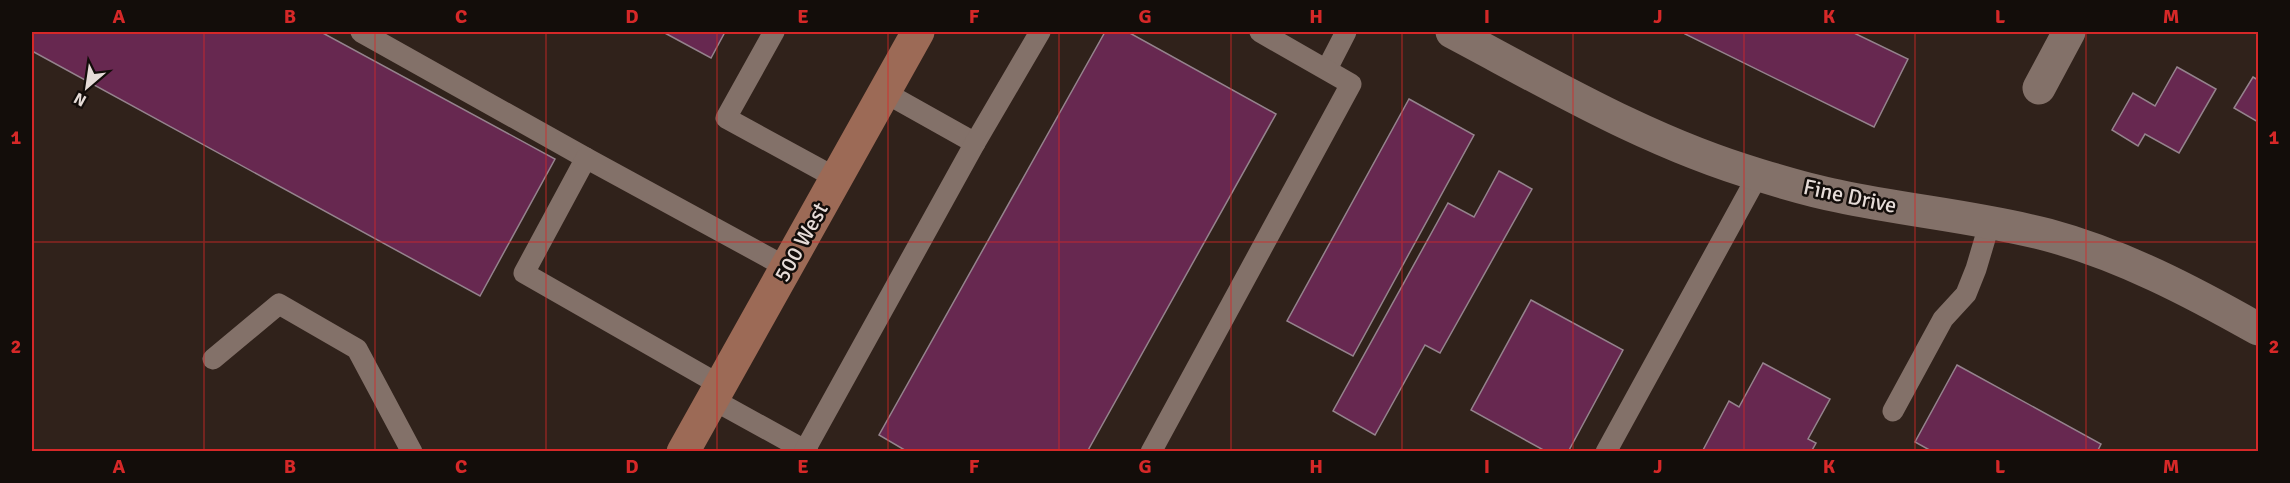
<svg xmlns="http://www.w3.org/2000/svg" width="2290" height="483" viewBox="0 0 2290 483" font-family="Signika,sans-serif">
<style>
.building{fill:#672850;stroke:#95838d;stroke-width:1.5}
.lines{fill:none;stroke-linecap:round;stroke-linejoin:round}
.service{stroke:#837169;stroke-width:21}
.minor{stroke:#837169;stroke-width:33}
.secondary{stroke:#9c6a56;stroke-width:33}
.grid{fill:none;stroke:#d62828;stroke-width:1.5;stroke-opacity:0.55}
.labels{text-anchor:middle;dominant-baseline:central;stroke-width:5;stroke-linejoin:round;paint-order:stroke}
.street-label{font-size:22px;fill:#e6dcd8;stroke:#130d0a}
.neatline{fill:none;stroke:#d62828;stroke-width:2}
.grid-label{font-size:20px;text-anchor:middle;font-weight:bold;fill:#d62828}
</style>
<rect width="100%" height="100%" fill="#30221b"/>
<g class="building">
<polygon points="32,32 321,32 555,159 480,296 32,51"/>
<polygon points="663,32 725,32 711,58"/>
<polygon points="1105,32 1128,32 1276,114 1087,452 908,452 879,435"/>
<polygon points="1686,32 1852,32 1908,59 1874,127 1685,34"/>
<polygon points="2177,67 2216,89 2179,153 2145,134 2138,146 2112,130 2133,93 2155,106"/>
<polygon points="2253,77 2258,80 2258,122 2234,108"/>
<polygon points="1409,99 1474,135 1353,356 1287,321"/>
<polygon points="1499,171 1532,189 1440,353 1425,345 1375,435 1333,411 1448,203 1474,217"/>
<polygon points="1531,300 1623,350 1568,452 1547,452 1471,410"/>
<polygon points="1763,363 1830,399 1808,439 1816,443 1811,452 1702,452 1729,401 1739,407"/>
<polygon points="1957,365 2101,444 2097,452 1933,452 1915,442"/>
</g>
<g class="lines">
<g class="service">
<polyline points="361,32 586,158"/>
<polyline points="774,32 726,118 836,178"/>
<polyline points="1327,69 1346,32"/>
<polyline points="884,92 975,143"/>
<polyline points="213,359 279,304 357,349 412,452"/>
<polyline points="720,385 524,273 586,158 786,267"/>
<polyline points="712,399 808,452"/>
<polyline points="1893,411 1943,319 1966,294 1976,269 1990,222"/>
<polyline points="805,450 975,143 1040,32"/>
<polyline points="1151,452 1351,84 1260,32"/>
<polyline points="1606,452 1758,175"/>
</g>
<g class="minor">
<path d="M1452,32c100,53 198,111 307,143 26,8 53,16 79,21 70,15 141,21 210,39 74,20 143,56 210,94"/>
<polyline points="2039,88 2069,32"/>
</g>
<polyline class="secondary" points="683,452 918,32"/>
</g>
<path class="grid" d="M204,32v420M375,32v420M546,32v420M717,32v420M888,32v420M1059,32v420M1231,32v420M1402,32v420M1573,32v420M1744,32v420M1915,32v420M2086,32v420M32,242h2226"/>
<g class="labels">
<g class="street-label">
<text transform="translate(1850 196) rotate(12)">Fine Drive</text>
<text transform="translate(801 242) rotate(-61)">500 West</text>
</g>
</g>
<rect width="2290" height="483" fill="none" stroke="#130d0a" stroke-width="66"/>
<g transform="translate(87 87) rotate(209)" stroke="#130d0a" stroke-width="4.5" paint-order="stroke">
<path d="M0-4.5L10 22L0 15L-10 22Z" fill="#e6dcd8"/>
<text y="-9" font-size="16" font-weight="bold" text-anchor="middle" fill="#e6dcd8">N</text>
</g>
<rect x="33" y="33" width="2224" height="417" class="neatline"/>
<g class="grid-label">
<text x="119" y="23">A</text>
<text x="290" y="23">B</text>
<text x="461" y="23">C</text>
<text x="632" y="23">D</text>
<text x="803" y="23">E</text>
<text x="974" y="23">F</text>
<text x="1145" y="23">G</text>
<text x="1316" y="23">H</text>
<text x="1487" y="23">I</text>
<text x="1658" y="23">J</text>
<text x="1829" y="23">K</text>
<text x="2000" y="23">L</text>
<text x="2171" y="23">M</text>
<text x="16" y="144">1</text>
<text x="2274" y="144">1</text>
<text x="16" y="353">2</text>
<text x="2274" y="353">2</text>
<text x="119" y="473">A</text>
<text x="290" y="473">B</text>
<text x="461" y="473">C</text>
<text x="632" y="473">D</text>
<text x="803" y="473">E</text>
<text x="974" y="473">F</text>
<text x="1145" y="473">G</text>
<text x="1316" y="473">H</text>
<text x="1487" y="473">I</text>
<text x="1658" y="473">J</text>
<text x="1829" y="473">K</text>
<text x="2000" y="473">L</text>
<text x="2171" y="473">M</text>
</g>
</svg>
